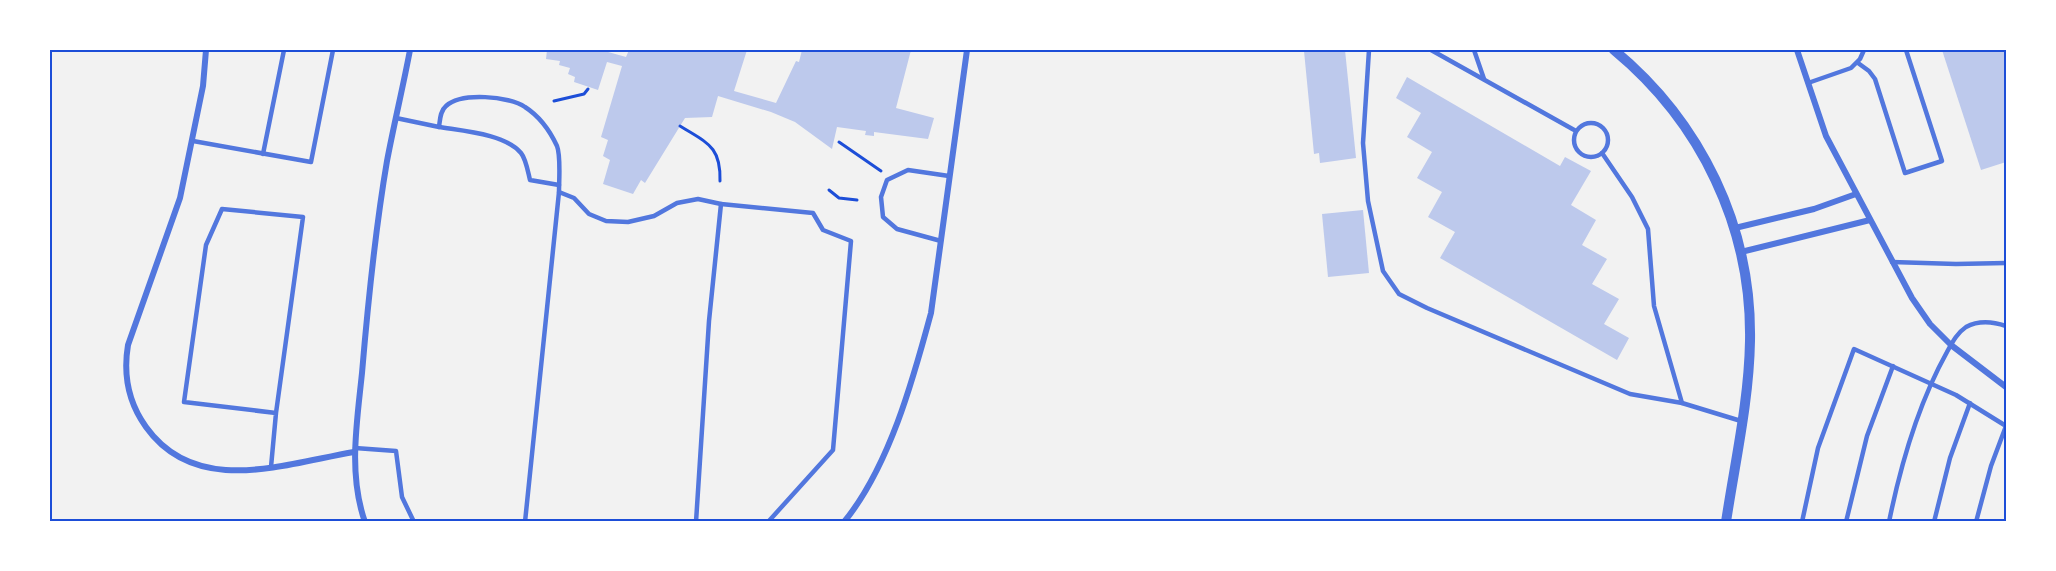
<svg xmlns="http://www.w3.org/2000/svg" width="2056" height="571" viewBox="0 0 2056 571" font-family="Arial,sans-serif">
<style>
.building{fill:#bdc9ec}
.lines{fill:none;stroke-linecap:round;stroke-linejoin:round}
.path{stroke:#1d4ed8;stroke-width:3}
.service{stroke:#5277de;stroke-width:4.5}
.minor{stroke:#5277de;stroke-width:6}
.tertiary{stroke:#5277de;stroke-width:10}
.neatline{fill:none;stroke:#1d4ed8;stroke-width:2}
</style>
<rect width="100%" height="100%" fill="#f2f2f2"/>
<g class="building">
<polygon points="547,50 601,50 626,57 629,50 747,50 734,91 776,103 796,61 799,62 802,50 911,50 896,108 934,118 928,139 874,132 874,136 865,135 866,131 837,127 832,149 795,122 771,112 718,96 712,117 685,118 645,183 641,180 633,194 603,184 610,160 603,156 608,140 601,137 622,66 607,62 598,90 574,82 575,77 568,74 570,68 559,65 560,61 546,59"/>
<polygon points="1324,50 1345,50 1356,158 1320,163 1319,153 1314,154 1304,51"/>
<polygon points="1942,50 2006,50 2006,162 1981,170"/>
<polygon points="1407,77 1560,166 1565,157 1591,171 1571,205 1596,220 1582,245 1607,259 1592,284 1619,299 1604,324 1629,338 1617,360 1440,258 1455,232 1428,217 1442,192 1417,178 1432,152 1407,137 1421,113 1396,98"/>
<polygon points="1363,210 1369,273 1328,277 1322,214"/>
</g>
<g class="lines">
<g class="path">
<polyline points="554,101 584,94 588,89"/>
<path d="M680,126c27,17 41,20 40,55"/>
<polyline points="839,142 881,171"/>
<polyline points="829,190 839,198 857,200"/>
</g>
<g class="service">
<polyline points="1369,50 1363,143 1368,201 1383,271 1399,294 1427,308 1630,394 1682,403 1741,421"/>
<polyline points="1431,50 1576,131"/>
<polyline points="1474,50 1484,79"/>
<polyline points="1858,63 1869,71 1875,79 1905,173 1942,161 1906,50"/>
<polyline points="1808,83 1851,68 1860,59 1864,50"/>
<path d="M396,118l43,9c1,-7 1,-16 7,-21 15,-14 63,-10 79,1 14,9 25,24 32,39 4,10 2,34 2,46l-34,330"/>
<circle cx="1591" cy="140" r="17"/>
<path d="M439,127c24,4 66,7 82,26 5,6 7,19 9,27l29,5"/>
<polyline points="193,141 311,162 333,50"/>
<polyline points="1602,153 1632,197 1648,229 1654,306 1682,403"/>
<polyline points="263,154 284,50"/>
<polyline points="559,192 574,198 589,214 606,221 628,222 654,216 677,203 698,199 721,204"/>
<polyline points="941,241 897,229 883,217 881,197 887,180 908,170 949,176"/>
<polyline points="1892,262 1956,264 2006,263"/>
<polyline points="355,448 396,451 402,497 414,522"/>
<polyline points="271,467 276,413 303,217 222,209 206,245 184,402 276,413"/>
<polyline points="696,522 709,321 721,204 813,213 823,230 851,241 833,450 768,522"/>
<polyline points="1802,522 1818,448 1854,349 1956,395 2006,426"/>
<polyline points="1846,522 1867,436 1893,366"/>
<path d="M1889,522c12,-59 29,-118 58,-170 5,-9 10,-19 19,-25 13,-7 28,-5 40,-1"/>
<polyline points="1934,522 1950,458 1970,403"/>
<polyline points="1976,522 1991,466 2006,426"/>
</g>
<g class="minor">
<path d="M206,50l-3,36 -23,112 -52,147c-5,30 0,57 18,82 50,70 138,37 208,25"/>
<polyline points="1797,50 1826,136 1912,298 1930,324 1951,345 2006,387"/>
<polyline points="1735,228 1814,209 1856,194"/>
<polyline points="1741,252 1870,220"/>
<path d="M365,522c-17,-48 -8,-100 -3,-149 6,-71 13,-142 25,-212 7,-37 16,-74 23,-111"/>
<path d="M844,522c45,-55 69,-142 87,-209l36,-263"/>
</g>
<path class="tertiary" d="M1614,50c87,72 138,177 136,291 -1,60 -15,121 -24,181"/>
</g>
<rect width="2056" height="571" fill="none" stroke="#ffffff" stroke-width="102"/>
<rect x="51" y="51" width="1954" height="469" class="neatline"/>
</svg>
